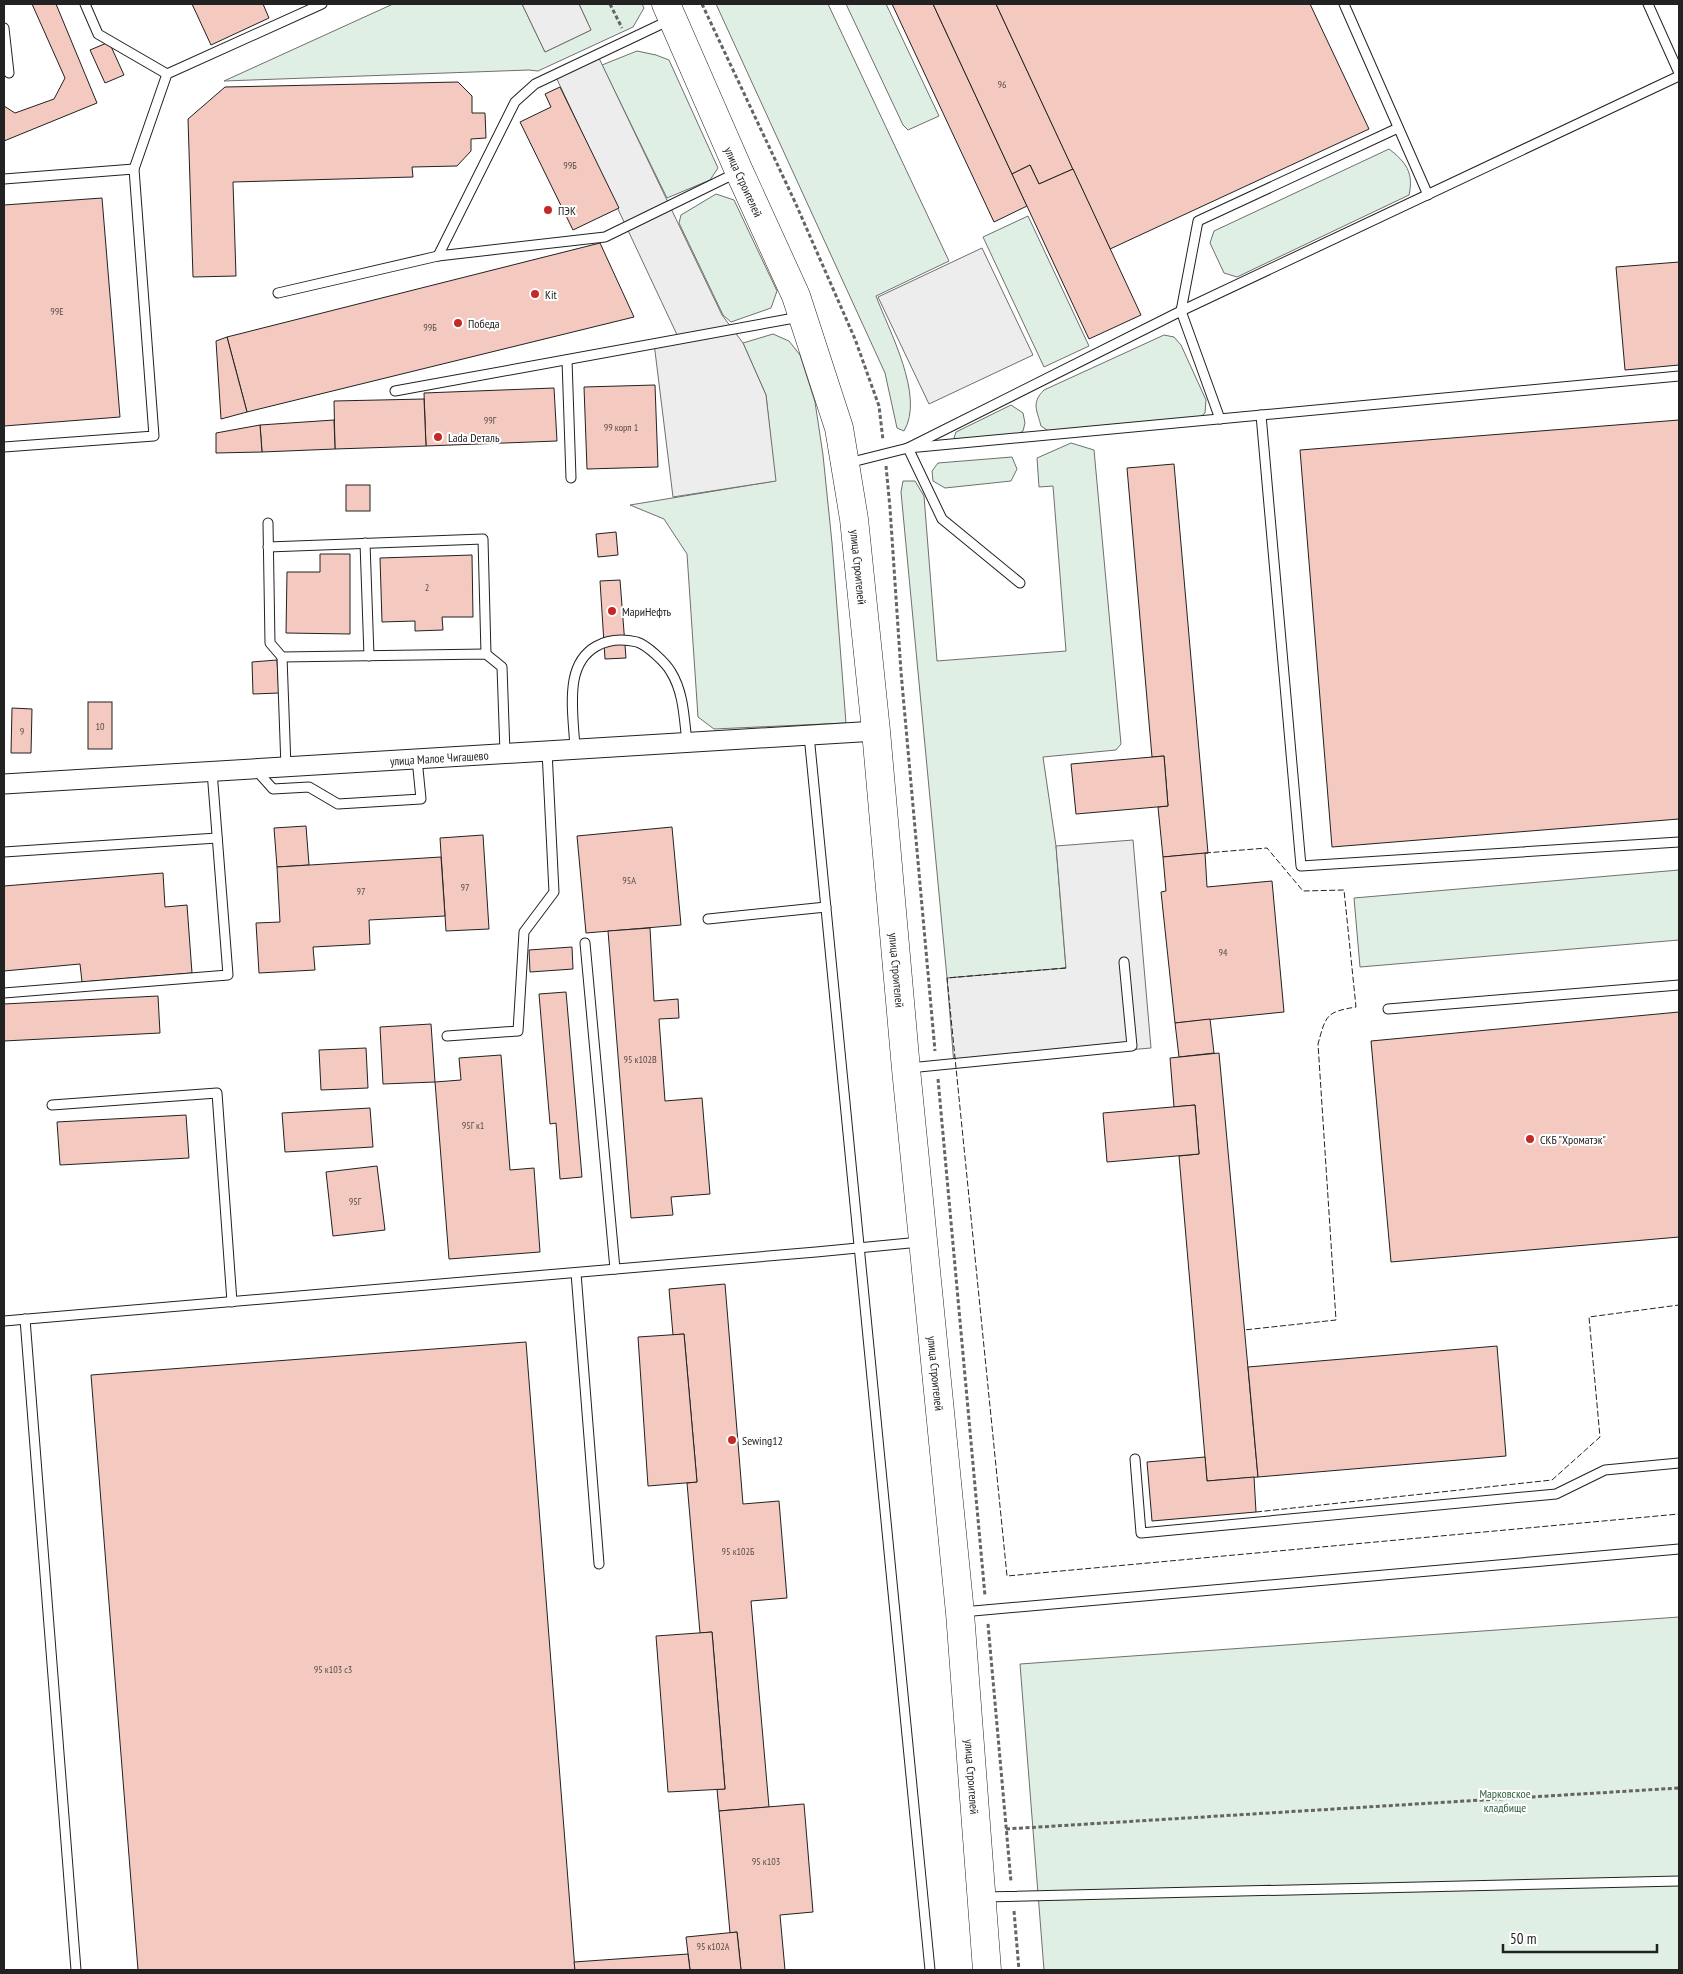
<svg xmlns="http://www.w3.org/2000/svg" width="1683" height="1974" viewBox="0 0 1683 1974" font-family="'PT Sans Narrow',sans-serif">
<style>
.green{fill:#e0efe3;stroke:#6f6f6f}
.parking{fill:#ededed;stroke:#6f6f6f}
.building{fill:#f3c9c0;stroke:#222}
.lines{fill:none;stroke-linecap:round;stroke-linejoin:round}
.lane-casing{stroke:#222;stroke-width:11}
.street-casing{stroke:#222;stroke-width:21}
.primary-casing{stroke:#222;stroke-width:29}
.path{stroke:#646464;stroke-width:3;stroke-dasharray:4 2.5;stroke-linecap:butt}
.lane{stroke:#fff;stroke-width:9}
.street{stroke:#fff;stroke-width:19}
.primary{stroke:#fff;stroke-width:28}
.fence{stroke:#222;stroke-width:1;stroke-dasharray:6 2.5;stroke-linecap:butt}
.poi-dot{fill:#c62828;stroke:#fff;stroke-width:2}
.labels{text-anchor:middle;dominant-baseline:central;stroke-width:4;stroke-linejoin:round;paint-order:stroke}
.number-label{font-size:10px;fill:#564c4a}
.street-label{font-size:12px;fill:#222;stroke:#fff}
.poi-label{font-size:12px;fill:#222;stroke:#fff;text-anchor:start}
.park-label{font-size:12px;fill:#2f5e38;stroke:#fff}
</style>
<rect width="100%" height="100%" fill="#fff"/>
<g class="green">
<polygon points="393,4 522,4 545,52 591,30 579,4 642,4 644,8 633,27 538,71 529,70 224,81"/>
<path d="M716,4h112l121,257 -73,35c13,35 49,100 28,135l-7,-3 -12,-55z"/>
<polygon points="846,4 886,4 939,116 908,130 903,125"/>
<polygon points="637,51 656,55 669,60 718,168 710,180 667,198 602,65"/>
<path d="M1389,149c17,13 25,24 20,46l-172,82 -13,-4 -14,-30 4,-12z"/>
<polygon points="716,194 734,200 777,291 771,308 731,322 723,315 679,223 681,215"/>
<polygon points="1028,216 1089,346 1044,367 983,237"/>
<polygon points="773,334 789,341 800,355 815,402 823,455 832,543 846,723 714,729 698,717 687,554 664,519 630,505 775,481 766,395 743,343"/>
<path d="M1164,335l10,2 7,8 25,55 -1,13 -7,6 -148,13 -9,-6c-4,-16 -10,-23 3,-36z"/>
<polygon points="1011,405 1023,413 1025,423 1023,431 1016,435 959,440 954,438 956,432"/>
<polygon points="1071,443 1094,450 1121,744 1116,750 1043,757 1056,846 1066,968 947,978 901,492 903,481 915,481 924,496 937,661 1066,651 1053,486 1039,487 1037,458"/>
<polygon points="1012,457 1017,469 1011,481 945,488 933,481 932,471 938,463"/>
<polygon points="1679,870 1679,940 1360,967 1354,898"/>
<polygon points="1679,1617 1679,1970 1044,1970 1020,1664"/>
</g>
<g class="parking">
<polygon points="522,4 579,4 591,30 545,52"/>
<polygon points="597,54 722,315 743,343 766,395 776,481 673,497 654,343 679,339 555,75"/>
<polygon points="982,248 1033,355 929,404 878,297"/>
<polygon points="1133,840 1151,1048 954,1065 947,978 1066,968 1056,846"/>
</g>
<g class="building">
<polygon points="32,4 56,4 97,103 4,141 4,106 15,113 54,99 65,78"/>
<polygon points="192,4 263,4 269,18 211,45"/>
<polygon points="892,4 933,4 1027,206 994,222"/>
<polygon points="933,4 996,4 1073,169 1039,184 1030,165 1012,174"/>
<polygon points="996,4 1310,4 1369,129 1110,249"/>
<polygon points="109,42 124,75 105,83 90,50"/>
<polygon points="458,82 472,96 472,113 485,113 486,138 471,139 471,151 457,166 412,167 413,177 233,182 236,276 193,277 188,119 225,87"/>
<polygon points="560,87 619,208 573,230 520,122 551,107 545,94"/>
<polygon points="1030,165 1039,184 1073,169 1141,315 1089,339 1012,174"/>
<polygon points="102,198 120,417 4,426 4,205"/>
<polygon points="600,243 634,317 247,412 227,337"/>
<polygon points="1679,262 1679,365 1625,370 1616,267"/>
<polygon points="227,337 247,412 221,419 216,341"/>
<polygon points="655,385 658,467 587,469 584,387"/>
<polygon points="554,388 557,441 426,446 424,393"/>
<polygon points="424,399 426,446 335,449 334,401"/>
<polygon points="334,420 335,449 262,452 260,425"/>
<polygon points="1679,420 1679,819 1332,847 1300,450"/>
<polygon points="260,425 262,452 216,453 216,433"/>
<polygon points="1174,464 1208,853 1163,857 1158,807 1168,806 1164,756 1152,757 1127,468"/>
<rect x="346" y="485" width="24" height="26"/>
<polygon points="616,532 618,555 598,557 596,534"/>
<polygon points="320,554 350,554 350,634 286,633 287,572 320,572"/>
<polygon points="472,555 473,617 442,617 443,630 415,631 415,621 382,622 380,558"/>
<polygon points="620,580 626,658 605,659 600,581"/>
<polygon points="277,660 279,693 253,694 252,662"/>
<rect x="88" y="702" width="24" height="47"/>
<polygon points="12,708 32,709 31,753 11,753"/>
<polygon points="1164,756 1168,806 1076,814 1071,764"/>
<polygon points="306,826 309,865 277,867 274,828"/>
<polygon points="672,827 681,925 586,933 577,836"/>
<polygon points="483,835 489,929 446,931 440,838"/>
<polygon points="1205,853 1207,887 1272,881 1284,1012 1175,1023 1161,892 1166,891 1163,857"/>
<polygon points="441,857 445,916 369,920 370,944 313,947 315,970 259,973 256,923 280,922 277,867"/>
<polygon points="163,873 165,907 187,905 192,973 82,982 80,964 4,971 4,886"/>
<polygon points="650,928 654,1001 678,999 679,1018 659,1019 665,1101 702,1098 710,1194 671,1197 673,1215 631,1218 608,931"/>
<polygon points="572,947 573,969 530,972 529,950"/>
<polygon points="566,992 582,1177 560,1179 556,1123 550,1124 539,994"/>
<polygon points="158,996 160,1033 4,1041 4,1004"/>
<polygon points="1679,1012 1679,1237 1391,1262 1371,1041"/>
<polygon points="1210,1019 1214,1053 1179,1057 1175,1023"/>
<polygon points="431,1024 435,1082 383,1084 380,1027"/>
<polygon points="366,1048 368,1088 321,1090 319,1050"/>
<polygon points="1219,1053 1258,1477 1207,1481 1179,1156 1199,1154 1195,1105 1174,1107 1170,1058"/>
<polygon points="501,1055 510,1170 534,1168 540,1252 449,1259 435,1082 461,1080 459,1058"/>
<polygon points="1195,1105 1199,1154 1107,1162 1103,1113"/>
<polygon points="370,1108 373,1147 285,1152 282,1113"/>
<polygon points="186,1115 189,1158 60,1165 57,1122"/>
<polygon points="377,1166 385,1230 333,1236 326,1172"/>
<polygon points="725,1284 743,1504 779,1501 787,1598 751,1601 769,1807 719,1811 717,1789 725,1789 712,1632 700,1633 687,1483 697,1482 684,1334 673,1335 669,1289"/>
<polygon points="684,1334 697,1482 648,1486 638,1337"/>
<polygon points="526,1342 575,1970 138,1970 91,1375"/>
<polygon points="1497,1346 1506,1456 1258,1477 1248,1367"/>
<polygon points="1205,1457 1207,1481 1254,1477 1256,1512 1152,1521 1147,1462"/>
<polygon points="712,1632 725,1789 668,1792 656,1636"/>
<polygon points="804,1804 813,1912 780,1915 785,1970 741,1970 737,1932 730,1933 719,1811"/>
<polygon points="737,1932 741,1970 690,1970 686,1937"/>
<polygon points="688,1954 690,1970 575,1970 574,1962"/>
</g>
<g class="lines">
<defs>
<g id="lane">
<polyline points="85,4 98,34 167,74"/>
<polyline points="1344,4 1428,195"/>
<polyline points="1648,4 1679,73"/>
<polyline points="4,28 9,73"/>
<polyline points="4,179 134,169"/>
<polyline points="438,256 515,102 535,84 670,20"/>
<polyline points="278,293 438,256 605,237 736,173"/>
<polyline points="567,360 571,478"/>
<polyline points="395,391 800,317"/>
<polyline points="1261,415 1301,866 1679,842"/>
<polyline points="1220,419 1181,311 1198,221 1398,128"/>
<polyline points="4,447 154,436 134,169 167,74 322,4"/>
<polyline points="908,448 1181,311 1679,76"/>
<polyline points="908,448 942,519 1020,583"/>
<polyline points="848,463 908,448 1679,376"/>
<polyline points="268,523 270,643 282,657 486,654 502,667 505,753"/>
<polyline points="365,543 369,656"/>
<polyline points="268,547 483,539 486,654"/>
<polyline points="282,657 286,767"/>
<polyline points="809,735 930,1970"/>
<path d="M575,749c-1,-22 -5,-47 -1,-69 6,-32 32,-45 63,-38 10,3 29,21 34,30 13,21 13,47 16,70"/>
<polyline points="255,769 273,789 309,787 338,804 421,799 417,759"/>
<polyline points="4,852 217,838"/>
<polyline points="708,919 826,907"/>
<polyline points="585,943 615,1269"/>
<polyline points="4,993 228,975 212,771"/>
<polyline points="1388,1009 1679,985"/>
<polyline points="447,1036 518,1031 524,932 554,892 547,751"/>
<polyline points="909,1068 1132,1046 1124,962"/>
<polyline points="52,1105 217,1093 232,1302"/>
<polyline points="576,1273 599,1564"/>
<polyline points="25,1319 76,1970"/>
<polyline points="4,1321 816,1252 920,1242"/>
<polyline points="1135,1459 1141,1533 1556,1494 1605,1470 1679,1463"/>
<polyline points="962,1612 1679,1549"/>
<polyline points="984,1897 1679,1881"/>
</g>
<g id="street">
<path id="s1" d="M4,784l872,-53"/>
</g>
<g id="primary">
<path id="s2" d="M666,4l73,167 57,125 43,132 6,36 9,55 22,212 30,338 54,544 27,357"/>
</g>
</defs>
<use href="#lane" class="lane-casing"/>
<use href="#street" class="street-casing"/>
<use href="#primary" class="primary-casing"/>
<g class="path">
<polyline points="610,4 622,28"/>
<polyline points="702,4 795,202 855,339 879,406 883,440"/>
<polyline points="886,466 890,508 901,672 935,1051"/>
<polyline points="938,1079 985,1596"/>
<polyline points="988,1624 1011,1882"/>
<polyline points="1006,1829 1679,1788"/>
<polyline points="1014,1911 1019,1970"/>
</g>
<use href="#lane" class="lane"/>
<use href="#street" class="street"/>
<use href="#primary" class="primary"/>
<g class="fence">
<path d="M1205,853l62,-5 36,43 41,-1 12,117c-30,5 -30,8 -38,37l18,276 -92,10"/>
<polyline points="1066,968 947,978 1007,1576 1679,1514"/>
<polyline points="1256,1512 1552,1480 1600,1437 1589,1317 1679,1305"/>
</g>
</g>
<g class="poi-dot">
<circle cx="548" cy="210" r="5"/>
<circle cx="535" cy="294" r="5"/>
<circle cx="458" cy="323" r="5"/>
<circle cx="438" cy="437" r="5"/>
<circle cx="612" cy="611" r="5"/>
<circle cx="1530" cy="1139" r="5"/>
<circle cx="732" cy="1440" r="5"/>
</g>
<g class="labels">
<g class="number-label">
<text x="1002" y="84">96</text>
<text x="570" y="165">99Б</text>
<text x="57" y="311">99Е</text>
<text x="430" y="327">99Б</text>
<text x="490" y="420">99Г</text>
<text x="621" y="427">99 корп 1</text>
<text x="427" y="587">2</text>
<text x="100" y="726">10</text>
<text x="22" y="731">9</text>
<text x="629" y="880">95А</text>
<text x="465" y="887">97</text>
<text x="361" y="891">97</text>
<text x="1223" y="952">94</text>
<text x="640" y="1059">95 к102В</text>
<text x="473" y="1125">95Г к1</text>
<text x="355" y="1201">95Г</text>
<text x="738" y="1551">95 к102Б</text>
<text x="333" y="1669">95 к103 с3</text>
<text x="766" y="1861">95 к103</text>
<text x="713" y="1946">95 к102А</text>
</g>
<g class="street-label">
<text stroke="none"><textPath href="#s2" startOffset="194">улица Строителей</textPath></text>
<text stroke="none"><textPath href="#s2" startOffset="599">улица Строителей</textPath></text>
<text stroke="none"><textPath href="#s1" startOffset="436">улица Малое Чигашево</textPath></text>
<text stroke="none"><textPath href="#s2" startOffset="1004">улица Строителей</textPath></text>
<text stroke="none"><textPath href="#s2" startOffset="1409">улица Строителей</textPath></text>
<text stroke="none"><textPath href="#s2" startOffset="1814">улица Строителей</textPath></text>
</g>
<g class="poi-label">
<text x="558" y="210">ПЭК</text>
<text x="545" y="294">Kit</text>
<text x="468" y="323">Победа</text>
<text x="448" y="437">Lada Dеталь</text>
<text x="622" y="611">МариНефть</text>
<text x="1540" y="1139">СКБ "Хроматэк"</text>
<text x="742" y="1440">Sewing12</text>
</g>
<g class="park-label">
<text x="1505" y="1793">Марковское<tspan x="1505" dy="14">кладбище</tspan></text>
</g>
</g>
<rect width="1683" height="1974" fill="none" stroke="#222222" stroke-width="10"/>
<path d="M1503 1944v8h154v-8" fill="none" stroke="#222222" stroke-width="2.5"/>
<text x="1510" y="1944" font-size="15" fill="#222222" stroke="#ffffff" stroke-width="4" paint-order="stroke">50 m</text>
</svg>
